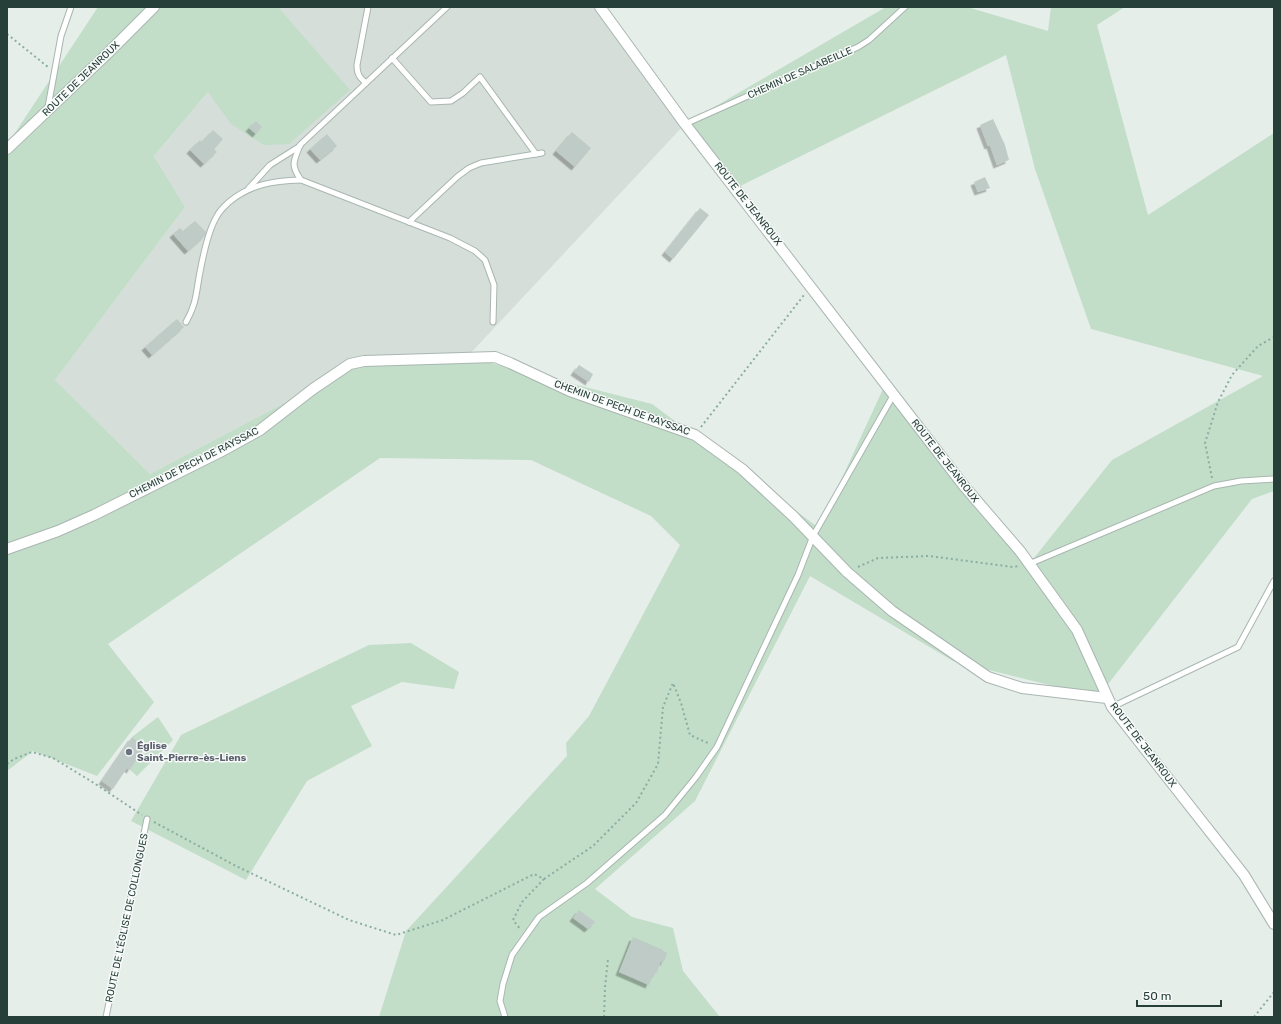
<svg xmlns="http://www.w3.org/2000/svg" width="1281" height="1024" viewBox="0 0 1281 1024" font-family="Rubik,sans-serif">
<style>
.built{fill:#d5ded9}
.green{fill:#c2ddc8}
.building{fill:#bfcbc6;filter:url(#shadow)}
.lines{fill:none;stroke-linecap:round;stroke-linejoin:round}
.lane-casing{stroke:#a9b6b1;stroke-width:7}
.street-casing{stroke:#a9b6b1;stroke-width:12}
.path{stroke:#8aaea2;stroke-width:2;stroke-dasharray:2 3;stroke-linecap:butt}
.lane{stroke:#fff;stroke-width:5}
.street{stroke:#fff;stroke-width:10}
.worship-dot{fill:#6b7280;stroke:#f7faf9;stroke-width:1.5}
.labels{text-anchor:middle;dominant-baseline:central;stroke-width:3;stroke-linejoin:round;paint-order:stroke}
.street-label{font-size:10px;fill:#263f38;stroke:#f7faf9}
.worship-label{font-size:10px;font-weight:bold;fill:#5b616d;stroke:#f7faf9;text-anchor:start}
</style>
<defs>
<filter id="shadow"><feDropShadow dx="-3.5" dy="3.5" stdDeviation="0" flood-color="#0004"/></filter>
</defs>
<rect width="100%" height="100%" fill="#e6eeea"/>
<polygon class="built" points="221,7 600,7 685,124 467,357 364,361 150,474 55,380 185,207 154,156 209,91"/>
<g class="green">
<polygon points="98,7 278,7 350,90 289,144 264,145 231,124 208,92 154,156 185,207 55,380 150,474 364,361 467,357 652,404 819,528 883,389 1030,563 1112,460 1263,376 1091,329 1035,169 1006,55 732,190 685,124 886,7 967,7 1048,31 1051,7 1125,7 1097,25 1148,215 1274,133 1274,491 1252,499 1098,697 953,661 810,576 695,801 595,889 632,917 673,928 683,971 720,1017 379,1017 406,931 567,756 566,743 589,716 680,545 651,516 531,460 380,458 108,644 154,702 97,776 33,751 7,771 7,145"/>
<polygon points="411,643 459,672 454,689 402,682 351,706 372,746 307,781 246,880 131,821 181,735 369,645"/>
<polygon points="158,717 173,740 137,776 130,770 136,761 133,759 138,750 145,754 148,749 132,737"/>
</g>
<g class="building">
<polygon points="993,119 1005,145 1009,160 997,165 990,145 988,146 980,125"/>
<polygon points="256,121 262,127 256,134 249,128"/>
<polygon points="213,130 223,139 214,149 217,152 204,164 190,150 200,140 202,142"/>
<polygon points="572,132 591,148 575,167 556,151"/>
<polygon points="327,134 337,146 320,160 310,149"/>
<polygon points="985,177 990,188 978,192 974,182"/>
<polygon points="700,208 709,215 673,259 665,252"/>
<polygon points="195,221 206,232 205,236 188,251 173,234 180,228 183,231"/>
<polygon points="177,319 184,327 152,355 145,347"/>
<polygon points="579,365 593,374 589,382 574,372"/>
<polygon points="132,737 145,747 130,770 127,768 113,789 102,781"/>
<polygon points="579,910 595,922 588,929 573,918"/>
<polygon points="633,937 663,950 663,951 667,953 664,962 661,961 656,974 654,973 649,985 619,972"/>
</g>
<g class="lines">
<defs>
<g id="lane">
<path d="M447,7l-147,138c-6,16 -10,20 1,35l149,58 25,13 10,9 9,25 -1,37"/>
<polyline points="392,58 431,102 451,101 463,93 480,77 536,154"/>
<path d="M366,83c-7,-6 -9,-9 -9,-18l11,-58"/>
<polyline points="48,107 61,36 71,7"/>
<polyline points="685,124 858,47 869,40 905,7"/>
<polyline points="249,188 270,165 300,146"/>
<polyline points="409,222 457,177 469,168 481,163 542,153"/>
<path d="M186,322c11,-19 10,-30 14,-50 3,-16 9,-43 17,-56 3,-6 8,-10 12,-14 22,-18 44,-21 72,-22"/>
<polyline points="1029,564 1214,486 1241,481 1274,479"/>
<polyline points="1112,707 1238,647 1274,581"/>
<polyline points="106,1017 147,819"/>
<polyline points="505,1017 500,1001 503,984 512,955 539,917 587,883 665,815 696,777 717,747 798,575 813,536 894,394"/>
</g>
<g id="street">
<polyline points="600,7 685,124 964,486 1020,551 1077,630 1112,707 1244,875 1274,924"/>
<polyline points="7,149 107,54 154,7"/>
<polyline points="7,549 58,531 94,515 220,452 260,430 313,389 350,364 364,361 495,357 510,363 570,391 695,435 742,469 793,516 847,572 892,611 988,677 1022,688 1107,698"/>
</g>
</defs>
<use href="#lane" class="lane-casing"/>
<use href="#street" class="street-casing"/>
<g class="path">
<polyline points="7,34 48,67"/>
<polyline points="701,427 804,295"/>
<polyline points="1212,478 1205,443 1218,402 1232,375 1258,346 1274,337"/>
<polyline points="858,567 878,558 929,556 1013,567 1019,566"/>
<polyline points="7,764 14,759 32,752 53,758 94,783 142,815"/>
<polyline points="154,822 236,866 349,920 396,935 443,920 534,874 544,879 522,902 513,920 521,930"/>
<polyline points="544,879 593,846 636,803 658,764 663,707 673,683 681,703 690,735 710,744"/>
<polyline points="604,1017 605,987 608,959"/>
<polyline points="1254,1017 1274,992"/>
</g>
<use href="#lane" class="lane"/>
<use href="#street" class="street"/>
</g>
<circle class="worship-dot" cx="129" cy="752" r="4"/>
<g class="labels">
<g class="street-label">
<text transform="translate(800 73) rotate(-24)">CHEMIN DE SALABEILLE</text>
<text transform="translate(81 79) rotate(-44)">ROUTE DE JEANROUX</text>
<text transform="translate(748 204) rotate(52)">ROUTE DE JEANROUX</text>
<text transform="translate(622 408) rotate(20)">CHEMIN DE PECH DE RAYSSAC</text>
<text transform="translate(945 461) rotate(52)">ROUTE DE JEANROUX</text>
<text transform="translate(194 463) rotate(-27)">CHEMIN DE PECH DE RAYSSAC</text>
<text transform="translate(1143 745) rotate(53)">ROUTE DE JEANROUX</text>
<text transform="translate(127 918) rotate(-78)">ROUTE DE L’ÉGLISE DE COLLONGUES</text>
</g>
<g class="worship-label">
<text x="137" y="746">Église<tspan x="137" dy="12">Saint-Pierre-ès-Liens</tspan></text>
</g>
</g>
<rect width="1281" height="1024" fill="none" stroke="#263f38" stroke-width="16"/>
<path d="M1137 1000v6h84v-6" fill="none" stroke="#263f38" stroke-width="2"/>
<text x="1143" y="1000" font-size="12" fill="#263f38" stroke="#f7faf9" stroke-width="3" paint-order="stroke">50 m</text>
</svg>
